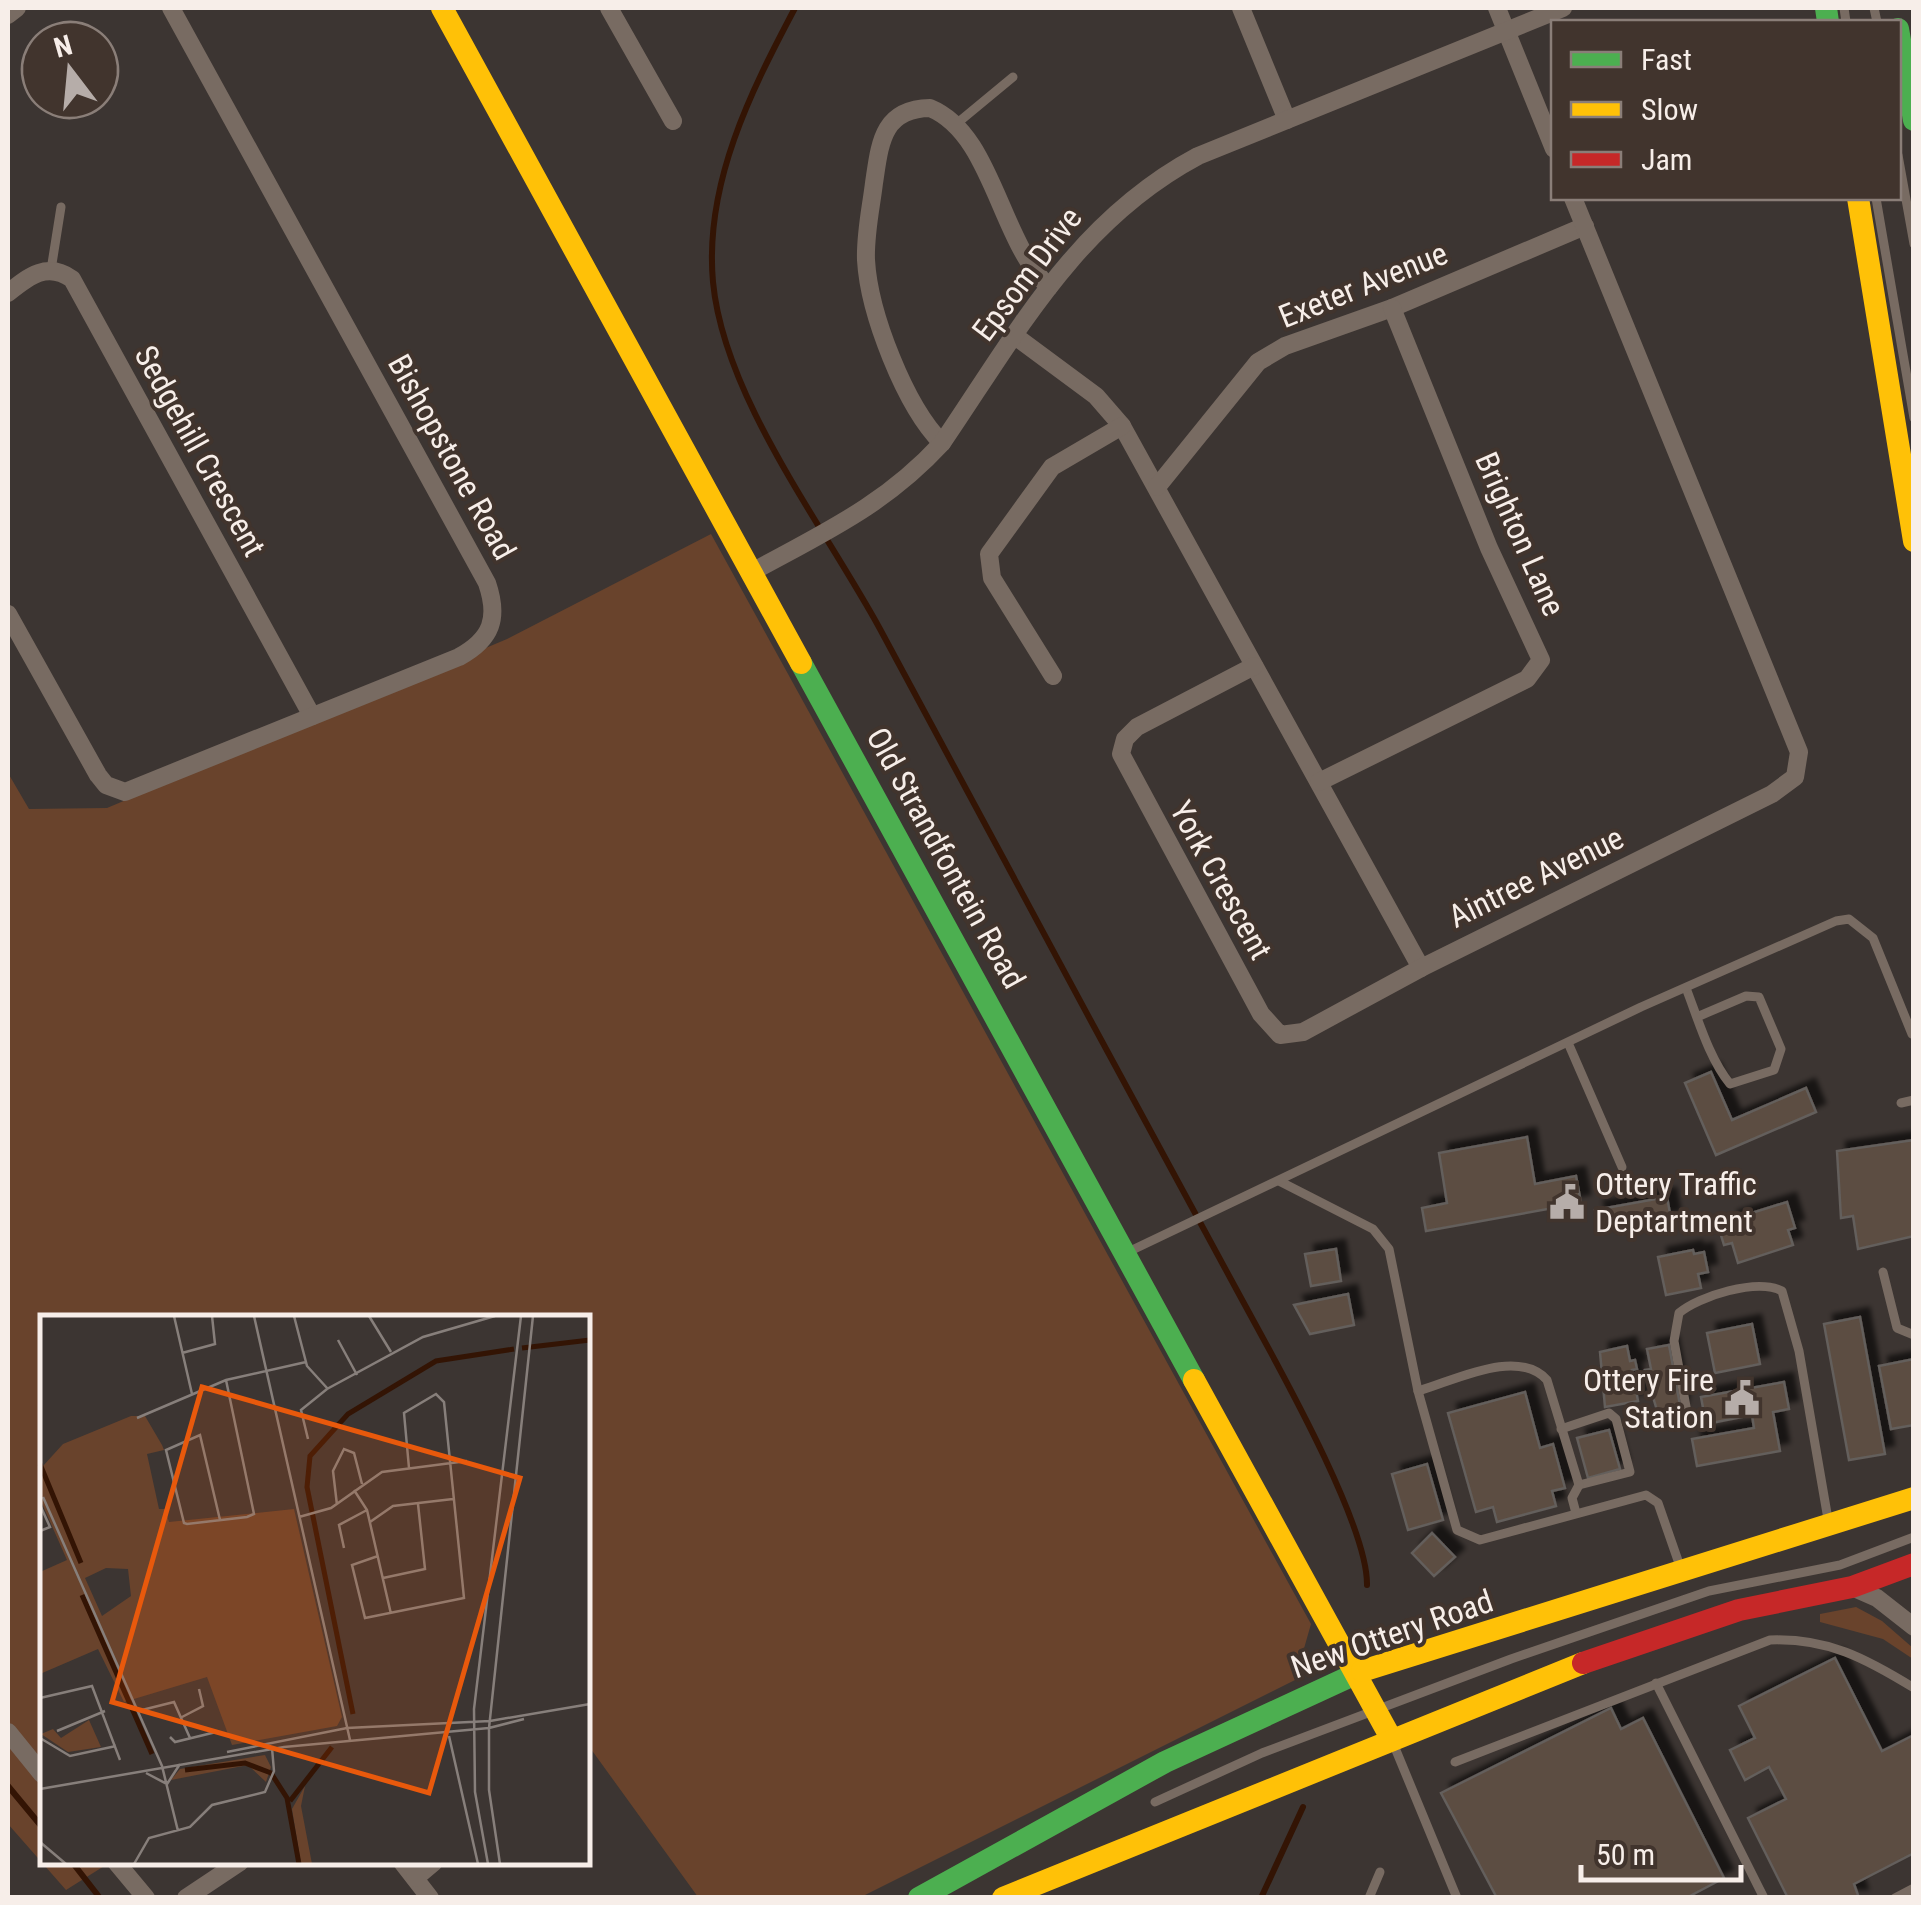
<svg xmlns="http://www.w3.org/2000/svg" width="1921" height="1905" viewBox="0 0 1921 1905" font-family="'Roboto Condensed',sans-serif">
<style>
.green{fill:#69432c}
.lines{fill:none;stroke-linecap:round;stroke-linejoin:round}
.stream{stroke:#331404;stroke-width:6}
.building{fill:#5b4d42;stroke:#645e5b;stroke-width:2.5;filter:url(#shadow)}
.lane{stroke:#786b62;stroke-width:9}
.street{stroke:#786b62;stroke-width:18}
.fast{stroke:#4caf50;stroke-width:22}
.slow{stroke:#ffc107;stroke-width:22}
.jam{stroke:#c62828;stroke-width:22}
.labels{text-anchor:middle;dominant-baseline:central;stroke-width:8;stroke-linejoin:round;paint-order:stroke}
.street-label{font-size:32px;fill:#f7eee9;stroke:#41342d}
.poi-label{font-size:32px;fill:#f7eee9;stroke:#41342d;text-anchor:start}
.inset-river{fill:none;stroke:#331404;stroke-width:5}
.inset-road{fill:none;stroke:#877f7b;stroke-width:2.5}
.view{fill:#e8590c;fill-opacity:0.15;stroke:#e8590c;stroke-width:5}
.inset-edge{fill:none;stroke:#f7eee9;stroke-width:5}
</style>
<defs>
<filter id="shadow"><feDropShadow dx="9" dy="-9" stdDeviation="2.5" flood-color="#0009"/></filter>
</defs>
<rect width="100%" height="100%" fill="#3c3532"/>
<g class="green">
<polygon points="711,534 1311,1624 1295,1680 861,1897 698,1897 588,1745 588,1318 42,1318 42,1862 109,1863 66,1890 8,1824 8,773 29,809 107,808 507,639"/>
<polygon points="1856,1607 1882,1621 1913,1648 1913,1659 1883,1639 1820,1622 1820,1614"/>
</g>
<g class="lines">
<g class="stream">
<path d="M795,8c-44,83 -91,176 -82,274 11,116 111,244 167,347 120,223 239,445 360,667 33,61 128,227 127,289"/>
<polyline points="8,1786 42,1827"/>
<polyline points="72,1862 100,1898"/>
<polyline points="1261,1898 1303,1807"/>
</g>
</g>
<g class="building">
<polygon points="1711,1072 1732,1120 1806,1088 1816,1112 1716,1155 1685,1083"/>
<polygon points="1527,1137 1535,1184 1576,1176 1581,1203 1426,1231 1422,1208 1447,1203 1439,1153"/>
<polygon points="1914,1140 1914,1236 1858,1249 1853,1216 1841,1218 1837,1151"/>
<polygon points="1667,1197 1671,1219 1600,1232 1595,1210"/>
<polygon points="1787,1202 1795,1228 1788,1230 1793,1245 1738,1263 1732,1243 1724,1245 1720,1232 1732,1228 1729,1220"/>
<polygon points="1336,1249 1341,1281 1311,1286 1305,1254"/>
<polygon points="1693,1250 1694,1254 1704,1252 1708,1272 1698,1274 1701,1288 1666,1295 1658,1257"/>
<polygon points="1348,1294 1354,1325 1310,1334 1294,1305"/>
<polygon points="1860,1317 1885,1454 1849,1460 1824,1324"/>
<polygon points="1752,1324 1760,1364 1715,1373 1707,1333"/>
<polygon points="1669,1345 1680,1405 1678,1413 1659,1417 1645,1370 1651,1369 1647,1349"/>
<polygon points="1627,1346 1630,1361 1635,1360 1637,1369 1632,1370 1638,1401 1605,1407 1600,1352"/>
<polygon points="1914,1359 1914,1425 1891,1429 1879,1366"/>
<polygon points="1784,1382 1789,1409 1773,1412 1780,1451 1697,1466 1692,1439 1754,1428 1752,1415 1706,1424 1701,1397"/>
<polygon points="1525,1392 1540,1448 1553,1444 1565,1488 1552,1491 1556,1506 1497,1522 1493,1507 1476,1512 1448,1413"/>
<polygon points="1609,1430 1620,1469 1588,1478 1577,1438"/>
<polygon points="1427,1464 1443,1520 1408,1530 1392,1474"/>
<polygon points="1432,1533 1455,1557 1434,1576 1412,1553"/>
<polygon points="1835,1658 1882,1751 1914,1735 1914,1853 1854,1884 1859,1898 1788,1898 1748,1818 1786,1799 1769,1767 1745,1780 1730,1750 1755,1738 1739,1706"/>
<polygon points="1611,1708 1621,1729 1643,1718 1724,1878 1686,1898 1497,1898 1441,1793"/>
</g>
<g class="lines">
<g class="lane">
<polyline points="1844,8 1846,22"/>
<polyline points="1874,8 1877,22"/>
<polyline points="955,125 1013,77"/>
<polyline points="1898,155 1914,244"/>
<polyline points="1876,198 1914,418"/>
<polyline points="51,270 61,207"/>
<path d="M1686,988c12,31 23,70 44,96l44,-14 7,-21 -22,-52 -13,-1 -49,21"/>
<polyline points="1569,1045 1622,1167"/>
<polyline points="1901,1103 1914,1100"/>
<polyline points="1279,1181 1373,1229 1389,1249 1418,1391 1457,1530 1480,1540 1646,1495 1658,1503 1682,1572"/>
<polyline points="1128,1252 1641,1007 1836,921 1849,919 1873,938 1912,1034"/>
<polyline points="1883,1272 1897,1328 1914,1335"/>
<path d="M1418,1391c36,-10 99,-44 129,-11l32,105"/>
<path d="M1689,1423l-15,-82 5,-28c20,-17 78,-35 103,-22l17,60 30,174"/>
<polyline points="1561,1429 1609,1413 1616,1419 1630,1472 1579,1485"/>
<polyline points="1576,1513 1572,1498 1579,1485"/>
<polyline points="1656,1683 1764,1898"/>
<polyline points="1393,1743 1457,1898"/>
<path d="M1455,1762l315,-122c58,-2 95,18 144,48"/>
<polyline points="1155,1802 1262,1753 1511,1659 1709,1591 1840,1565 1914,1537"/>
<polyline points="1369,1898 1380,1872"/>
<polyline points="1895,1898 1914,1888"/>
</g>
<g class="street">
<polyline points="609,8 673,121"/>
<polyline points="1241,8 1287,120"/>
<polyline points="1497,8 1554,149"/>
<polyline points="8,15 17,8"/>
<path d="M8,293c20,-16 39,-32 64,-14l240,437"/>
<polyline points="1015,336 1096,396 1122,426 1421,968"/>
<path d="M942,443c-37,-37 -73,-130 -76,-183 -1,-26 5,-52 8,-77 6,-40 8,-74 56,-75 63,26 69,132 119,179"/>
<polyline points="1157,487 1258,362 1285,346 1392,308 1585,226"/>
<path d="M752,572c73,-40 133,-67 190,-129 75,-110 134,-222 256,-287l365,-148"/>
<path d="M8,614l90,161 8,10 19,7 334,-135c33,-18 40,-39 28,-74l-316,-575"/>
<polyline points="1254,666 1137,727 1125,739 1121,754 1261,1014 1280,1035 1303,1032 1421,968 1772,794 1795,777 1799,752 1573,198"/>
<polyline points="1053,676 992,578 989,554 1052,467 1122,426"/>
<polyline points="1319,782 1527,679 1541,660 1489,548 1392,308"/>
<polyline points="1852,1587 1877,1598 1914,1627"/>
<polyline points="8,1732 42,1774"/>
<polyline points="116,1862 146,1898"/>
<polyline points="402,1862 430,1898"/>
<polyline points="415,1878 434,1862"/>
<polyline points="186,1898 240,1862"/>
</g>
<g class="fast">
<polyline points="1826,8 1828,22"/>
<polyline points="1898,29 1914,120"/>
<polyline points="801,663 1194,1380"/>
<polyline points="919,1898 1165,1762 1362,1671"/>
</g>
<g class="slow">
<polyline points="442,8 801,663"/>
<polyline points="1858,198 1914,541"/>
<polyline points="1194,1380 1392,1740"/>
<polyline points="1362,1671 1914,1498"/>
<polyline points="1003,1898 1583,1663"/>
</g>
<polyline class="jam" points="1583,1663 1739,1610 1852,1587 1914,1564"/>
</g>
<defs>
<symbol id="civic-bare" viewBox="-9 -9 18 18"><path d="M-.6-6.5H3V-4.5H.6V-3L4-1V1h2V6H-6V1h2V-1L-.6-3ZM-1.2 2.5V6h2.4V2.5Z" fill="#b6ada9" stroke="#41342d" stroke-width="2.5" paint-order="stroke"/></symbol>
</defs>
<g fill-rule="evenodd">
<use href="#civic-bare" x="1542" y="1177" width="50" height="50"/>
<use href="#civic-bare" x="1717" y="1373" width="50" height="50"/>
</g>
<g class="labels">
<g class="street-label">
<text transform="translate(1027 274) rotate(-53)">Epsom Drive</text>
<text transform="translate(1363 285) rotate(-22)">Exeter Avenue</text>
<text transform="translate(200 451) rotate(61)">Sedgehill Crescent</text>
<text transform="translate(452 457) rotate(61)">Bishopstone Road</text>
<text transform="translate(1520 534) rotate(66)">Brighton Lane</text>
<text transform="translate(946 858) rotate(61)">Old Strandfontein Road</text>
<text transform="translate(1536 877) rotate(-26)">Aintree Avenue</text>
<text transform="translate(1221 880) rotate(61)">York Crescent</text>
<text transform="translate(1392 1634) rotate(-19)">New Ottery Road</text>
</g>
<g class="poi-label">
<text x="1595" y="1184">Ottery Traffic<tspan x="1595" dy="37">Deptartment</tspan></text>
<text x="1714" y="1380" text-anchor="end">Ottery Fire<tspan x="1714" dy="37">Station</tspan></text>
</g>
</g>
<g transform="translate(40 1315)">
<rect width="550" height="550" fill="#3c3532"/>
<path d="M91,101h14l17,29 2,5 -17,4 12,55h6l4,13 125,-13 48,208 -5,9 -105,19 -25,-68 -83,25 -26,-53 -58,25v-102l27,-12 -27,-61v-39l3,6 20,-22zM66,253l22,1 3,27 -29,20 -17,-38zM49,405l12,27 -33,5 -27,-18 12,-5 8,9zM225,440l6,12 -5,15 -18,-17 -77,15 9,-11zM265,471l-4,20 11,58h-11l-9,-55z" fill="#69432c" fill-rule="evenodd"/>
<path class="inset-river" d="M482,33l68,-8M0,149l41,99M42,280l70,159M313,399l-46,-227 3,-31 38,-42 88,-53 78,-12M145,455l60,-7 26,10 16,25 12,66M250,486l42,-54"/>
<path class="inset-road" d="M134,1l18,78M214,1l96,424M254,1l13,50 20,22M329,1l22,36M298,25l19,35M142,38l33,-9 -3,-28M97,103l89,-38 80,-18M268,124l-7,-29 26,-21 96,-52 72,-21M314,175l13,20 24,104M3,182l119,269 16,65M0,190l10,22 -10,4M297,190l-4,-34 11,-22 10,4 8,31M259,202l32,-9 51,-36 85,-11M180,205l-20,-85 -34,15 18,73 3,1 60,-7 7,-3 -28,-134M330,207l23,-16 60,-7M304,233l-5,-23 28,-15M338,241l-26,9 13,53 99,-20 -20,-196 -8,-8 -32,19 5,55M343,263l42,-9 -7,-65M0,383l52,-12 28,74M98,396l36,-9 16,36M142,402l21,-11 -4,-17M450,406l100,-17M449,413l35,-9M17,416l48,-20M409,421l29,128M130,422l5,5 41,-10M0,423l30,18 46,-10M187,437l120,-24 143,-7M106,458l21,11 13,-20M0,474l244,-42 205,-19M0,527l26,22M94,549l15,-26 41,-11 22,-22 53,-13 9,-21 -2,-23M448,549l-13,-72 -1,-83 47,-393M460,549l-11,-74v-62l44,-412"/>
<path class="view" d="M162,72l318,91 -91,315 -317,-91z"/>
<rect width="550" height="550" class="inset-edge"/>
</g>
<rect width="1921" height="1905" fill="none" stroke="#f7eee9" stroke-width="20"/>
<rect x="1551" y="20" width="350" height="180" fill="#41342d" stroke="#8a7e78" stroke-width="2.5"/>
<rect x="1571" y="52" width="50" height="15" fill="#4caf50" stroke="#8a7e78" stroke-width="2.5"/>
<text x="1641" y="70" font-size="30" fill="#f7eee9">Fast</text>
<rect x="1571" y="102" width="50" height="15" fill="#ffc107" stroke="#8a7e78" stroke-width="2.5"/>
<text x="1641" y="120" font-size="30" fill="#f7eee9">Slow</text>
<rect x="1571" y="152" width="50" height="15" fill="#c62828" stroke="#8a7e78" stroke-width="2.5"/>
<text x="1641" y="170" font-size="30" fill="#f7eee9">Jam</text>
<g transform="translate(70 70) rotate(344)"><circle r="48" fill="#41342d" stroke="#8a7e78" stroke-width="2.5"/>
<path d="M0-8L18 38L0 25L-18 38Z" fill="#b6ada9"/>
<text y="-15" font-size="28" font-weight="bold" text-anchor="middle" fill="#f7eee9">N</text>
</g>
<path d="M1581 1865v15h160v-15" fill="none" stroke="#f7eee9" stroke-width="5"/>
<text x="1596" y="1865" font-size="30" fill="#f7eee9" stroke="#41342d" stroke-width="8" paint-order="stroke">50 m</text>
</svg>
